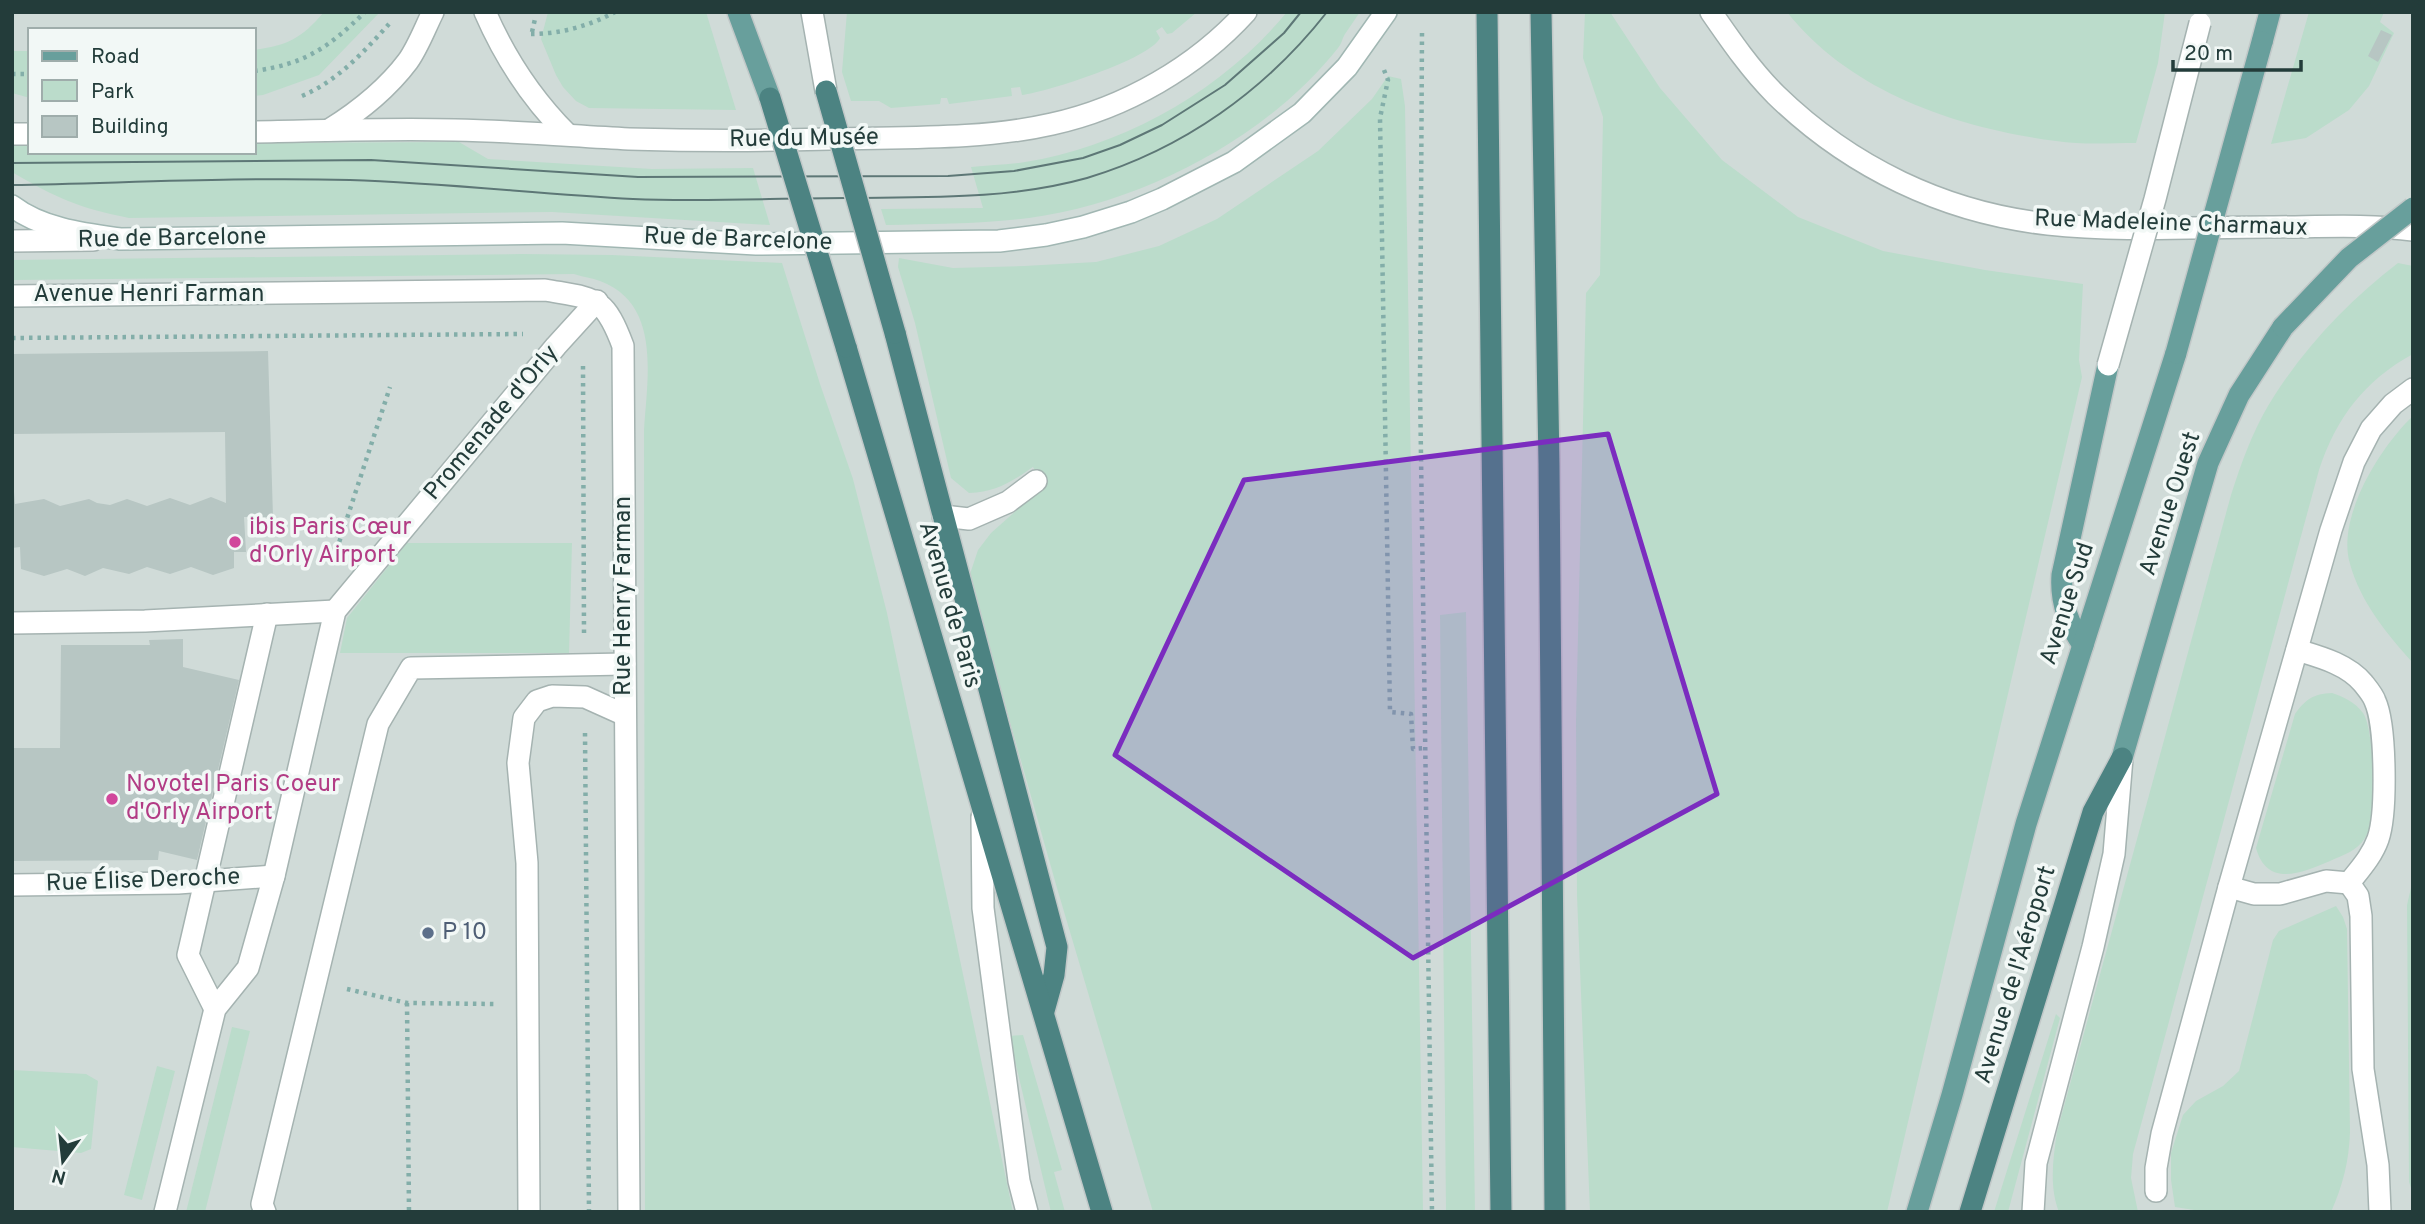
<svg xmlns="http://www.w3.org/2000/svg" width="2425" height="1224" viewBox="0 0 2425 1224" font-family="Overpass,sans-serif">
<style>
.built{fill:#d0dbd8;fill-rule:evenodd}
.green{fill:#bbdccb}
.building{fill:#b7c6c3}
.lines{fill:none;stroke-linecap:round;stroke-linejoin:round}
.service-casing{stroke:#a5b3b1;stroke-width:24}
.pedestrian-casing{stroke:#a5b3b1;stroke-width:24}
.minor-casing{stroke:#a5b3b1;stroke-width:24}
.tertiary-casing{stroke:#a5b3b1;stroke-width:24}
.secondary-casing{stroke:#a1b7b3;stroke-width:24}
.primary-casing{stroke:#c1c8c8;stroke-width:24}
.trunk-casing{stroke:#c1c8c8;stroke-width:24}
.path{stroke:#83aea9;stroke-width:4.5;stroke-dasharray:3.5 5;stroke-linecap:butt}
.service{stroke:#fff;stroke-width:21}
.pedestrian{stroke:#fff;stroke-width:21}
.minor{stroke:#fff;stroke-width:21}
.tertiary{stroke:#fff;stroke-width:21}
.secondary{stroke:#fff;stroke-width:21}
.primary{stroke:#689f9c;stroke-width:21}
.trunk{stroke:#4c8382;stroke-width:21}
.tram{stroke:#5d7776;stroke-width:2}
.minor-bridge-casing{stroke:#a5b3b1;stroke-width:24;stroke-linecap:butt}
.primary-bridge-casing{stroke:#c1c8c8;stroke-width:24;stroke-linecap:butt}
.trunk-bridge-casing{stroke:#c1c8c8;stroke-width:24;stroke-linecap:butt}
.minor-bridge{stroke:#fff;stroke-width:21}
.primary-bridge{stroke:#689f9c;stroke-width:21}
.trunk-bridge{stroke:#4c8382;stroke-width:21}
.marked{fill:#7b2cbf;fill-opacity:0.2;stroke:#7b2cbf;stroke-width:5;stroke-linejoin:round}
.hotel-dot{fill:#d1479c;stroke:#f2f8f6;stroke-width:2.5}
.service-dot{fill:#5c6f8a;stroke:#f2f8f6;stroke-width:2.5}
.labels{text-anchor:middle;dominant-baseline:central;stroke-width:7;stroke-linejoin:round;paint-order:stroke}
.street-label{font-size:24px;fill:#233c3a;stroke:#f2f8f6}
.hotel-label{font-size:24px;fill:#b23c85;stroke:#f2f8f6;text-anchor:start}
.service-label{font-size:24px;fill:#4e5e75;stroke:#f2f8f6;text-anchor:start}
</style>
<rect width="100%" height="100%" fill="#e2ebe9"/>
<path class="built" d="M12,12h2401v1200h-2401zM30,30h224v122h-224z"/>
<g class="green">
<path d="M324,12h56l-61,63 -56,20 -9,1v-46c34,-5 47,-11 70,-38z"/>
<polygon points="548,12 706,12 736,110 589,108 576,101 563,87 556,75 541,39"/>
<path d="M847,12h350l-25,21 -5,1 -5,-7 -6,4 4,7c-10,21 -113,54 -138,57l-2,-8 -9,1 1,8 -63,8 -2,-6h-6l-1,6 -49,4 -12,-7h-28l-9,-29z"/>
<path d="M1287,12h73c-5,7 -10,15 -15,22 -3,5 -3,9 -7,14 -71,90 -196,155 -309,170 -47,6 -96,6 -143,7l-5,-16 102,-1 -12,-41c18,-2 36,-2 54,-5 99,-16 198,-72 262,-150z"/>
<polygon points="1585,12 1610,12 1660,88 1722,160 1798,217 1883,251 1985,270 2083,284 2079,360 2082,377 1887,1212 1590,1212 1577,896 1576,721 1586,293 1600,275 1603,117 1583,58"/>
<path d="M1787,12h378l-7,51 -22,80c-26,0 -54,2 -80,-2 -98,-13 -205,-48 -269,-129z"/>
<polygon points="2309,12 2384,12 2380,22 2394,33 2369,86 2349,110 2306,138 2271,144"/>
<polygon points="12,51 30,51 30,98 12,93"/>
<path d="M1388,76l13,3 4,27 18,1106h-270l-96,-324 -88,-311 9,-27 13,-17 53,-47 -11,-19c-22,15 -37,25 -64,26l-18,-15 -36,-155 -17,-56 1,-9 54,10 71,-2 72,-4 63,-16 58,-27 101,-68 54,-52z"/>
<path d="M459,142l29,17 164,10 101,-1 17,57 -218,-13 -423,6c-50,-10 -73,-20 -117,-46v-27h18v7h224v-9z"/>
<path d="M521,254l91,1 170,8 38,121 33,95 34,134 126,599h-368l-1,-782c3,-51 18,-126 -44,-149 -8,-3 -17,-4 -26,-7l-562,6v-20z"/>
<path d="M2398,263l15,3v88c-48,26 -77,64 -94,116l-186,684 -2,24 7,34h-79c-10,-26 -6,-53 -2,-80l174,-637c10,-31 21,-62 37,-89 33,-55 80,-105 130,-143z"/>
<path d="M2413,416v247c-26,-29 -52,-60 -63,-99 -14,-46 30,-117 63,-148z"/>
<polygon points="407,543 572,543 569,653 340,653 347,618"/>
<polygon points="1466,612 1475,1212 1446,1212 1440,615"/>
<path d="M2332,693c12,4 23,9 31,20 10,13 13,87 9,105 -1,6 -4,15 -7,20 -8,13 -22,17 -35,23 -28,12 -63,27 -74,-13l39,-134c11,-15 18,-20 37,-21z"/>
<polygon points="2413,879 2413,1194 2409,1182 2407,905"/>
<path d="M2336,906l7,11 4,12 3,203c-1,29 -7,53 -19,80h-124l-32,-5 -4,-27v-27l12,-38 13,-14 27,-15 16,-15 34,-131 6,-9z"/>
<polygon points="2056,1014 2060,1018 2008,1212 1994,1212"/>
<polygon points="232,1027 250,1031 205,1212 186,1212"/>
<polygon points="1023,1035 1062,1170 1054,1172 1065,1212 1051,1212 1009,1036"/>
<polygon points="157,1066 175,1071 142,1200 124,1195"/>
<polygon points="12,1070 86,1074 98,1081 91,1149 81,1153 12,1147"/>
</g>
<g class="building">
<polygon points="2381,30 2392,35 2378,62 2368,56"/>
<polygon points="268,351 273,517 244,517 246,552 234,552 234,568 213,575 191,567 170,574 147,567 129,574 103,568 85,576 67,569 44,576 21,569 20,547 12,548 12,492 14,492 15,504 44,499 60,506 89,499 97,503 110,505 127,499 147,506 170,498 190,505 211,497 226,503 225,432 12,434 12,354"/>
<polygon points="183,639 183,667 239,680 197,860 159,851 158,860 12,861 12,748 60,748 61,645 150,645 149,640"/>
</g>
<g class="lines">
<defs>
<g id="service">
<polyline points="943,516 969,519 1008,502 1036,481"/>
<polyline points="12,623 145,621 335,611"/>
<path d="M2297,650c23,7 50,14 66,33 4,5 10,12 12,18 11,24 12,112 3,138 -6,17 -18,30 -29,44"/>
<polyline points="982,817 983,908 1019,1181 1027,1212"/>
<polyline points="2349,883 2358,896 2361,916 2363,1069 2378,1165 2380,1212"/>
<polyline points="12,885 178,883 274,876"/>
<polyline points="2229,887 2254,894 2280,894 2326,881 2349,883"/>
<polyline points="2156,1191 2156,1168 2162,1134 2229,887 2331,530 2354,462 2371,429 2393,404 2413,389"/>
<polyline points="265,1212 262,1204 378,724 411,668 625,664"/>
<polyline points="529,1212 527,863 518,763 524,718 537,701 552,696 585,697 625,715"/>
</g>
<g id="pedestrian">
<polyline points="215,1009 188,955 267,614"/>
<polyline points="165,1212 215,1009 248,968 274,876 335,611 556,346 597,301"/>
</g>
<g id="minor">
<path d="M485,12c20,46 47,87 82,122"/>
<polyline points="812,12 826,91"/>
<path d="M1711,12c20,29 40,58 65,83 74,72 169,118 272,129 73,8 149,3 222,3 45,0 99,-3 143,3"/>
<path d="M329,130c29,-18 58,-41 79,-69 10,-14 17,-33 25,-49"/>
<path d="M254,132c67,-1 134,-4 201,-2 58,1 116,6 174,9 67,2 134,2 201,0 72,-2 152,1 222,-15 73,-16 144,-57 194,-112"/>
<polyline points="12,134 30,134"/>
<path d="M12,296l533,-6c50,9 59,5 78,56l6,866"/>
<polyline points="2033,1212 2036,1163 2093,947 2114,854 2122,758"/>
</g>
<polyline id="tertiary" points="12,241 93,240"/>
<path id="secondary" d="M12,206c30,23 72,28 108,33l442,-6 194,11 243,-3 47,-6 37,-8 48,-15 31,-13 72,-37 68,-49 45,-46 39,-55"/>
<g id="primary">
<polyline points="738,12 770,98"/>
<polyline points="2262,42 2270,12"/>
<path d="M2083,645c-15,-21 -23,-43 -21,-70l46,-210"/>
<polyline points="2122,758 2208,463 2239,395 2283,327"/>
<polyline points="1917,1212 1952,1095 2026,824 2176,353"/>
</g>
<g id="trunk">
<polyline points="1487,12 1501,1212"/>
<polyline points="1541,12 1549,464 1555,1212"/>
<polyline points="895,333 1057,947 1054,975 1044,1011"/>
<polyline points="846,347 1102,1212"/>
<polyline points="1970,1212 2093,812 2122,758"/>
</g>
</defs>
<use href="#service" class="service-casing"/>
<use href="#pedestrian" class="pedestrian-casing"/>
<use href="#minor" class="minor-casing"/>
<use href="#tertiary" class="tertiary-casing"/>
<use href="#secondary" class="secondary-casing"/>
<use href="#primary" class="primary-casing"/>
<use href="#trunk" class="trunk-casing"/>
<g class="path">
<polyline points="532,32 535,19"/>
<polyline points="1422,33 1420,387 1432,1212"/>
<path d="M531,34c29,0 58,-8 84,-22"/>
<polyline points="1384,70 1388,80 1380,118 1390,712 1411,714 1413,749 1426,748"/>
<path d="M254,71c51,-7 74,-23 111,-59"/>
<polyline points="12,74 30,74"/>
<path d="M302,96c35,-15 61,-43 87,-72"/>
<polyline points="12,338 523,334"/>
<polyline points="583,366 584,633"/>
<polyline points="334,558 390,387"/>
<polyline points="585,733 589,1212"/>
<polyline points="347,989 407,1003 495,1004"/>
<polyline points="407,1003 409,1212"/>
</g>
<use href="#service" class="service"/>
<use href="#pedestrian" class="pedestrian"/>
<use href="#minor" class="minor"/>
<use href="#tertiary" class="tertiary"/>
<use href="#secondary" class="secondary"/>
<use href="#primary" class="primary"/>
<use href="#trunk" class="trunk"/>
<g class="tram">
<polyline points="12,163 371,160 638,177 948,176 1014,171 1083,158 1120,145 1162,125 1225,85 1284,33 1301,12"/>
<path d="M12,185c113,-2 226,-8 338,-5 95,3 189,14 283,19 71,3 143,-1 214,-1 80,-1 161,2 240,-20 96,-29 178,-87 240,-166"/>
</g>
<defs>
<polyline id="minor-bridge" points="2108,365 2155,199 2200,23"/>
<g id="primary-bridge">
<polyline points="2283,327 2349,258 2413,208"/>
<polyline points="2176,353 2262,42"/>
</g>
<g id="trunk-bridge">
<polyline points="826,91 895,333"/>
<polyline points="770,98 846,347"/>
</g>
</defs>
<use href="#minor-bridge" class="minor-bridge-casing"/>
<use href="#primary-bridge" class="primary-bridge-casing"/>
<use href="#trunk-bridge" class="trunk-bridge-casing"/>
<use href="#minor-bridge" class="minor-bridge"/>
<use href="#primary-bridge" class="primary-bridge"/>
<use href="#trunk-bridge" class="trunk-bridge"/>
</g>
<path class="marked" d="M1608,434l109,360 -304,164 -298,-203 129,-275z"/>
<g class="hotel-dot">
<circle cx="235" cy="542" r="7"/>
<circle cx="112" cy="799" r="7"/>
</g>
<circle class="service-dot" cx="428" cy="933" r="7"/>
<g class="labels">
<g class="street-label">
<text transform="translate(804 139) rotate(-1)">Rue du Musée</text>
<text transform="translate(2171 224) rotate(2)">Rue Madeleine Charmaux</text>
<text transform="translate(172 239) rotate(-1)">Rue de Barcelone</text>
<text transform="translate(738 240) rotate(2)">Rue de Barcelone</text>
<text x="149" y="295">Avenue Henri Farman</text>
<text transform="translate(492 423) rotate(-50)">Promenade d'Orly</text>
<text transform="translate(2171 504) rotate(-72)">Avenue Ouest</text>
<text transform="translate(624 596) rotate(-90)">Rue Henry Farman</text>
<text transform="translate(2068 604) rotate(-72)">Avenue Sud</text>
<text transform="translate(949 605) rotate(74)">Avenue de Paris</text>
<text transform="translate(143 881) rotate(-2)">Rue Élise Deroche</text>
<text transform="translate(2016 975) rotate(-73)">Avenue de l'Aéroport</text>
</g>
<g class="hotel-label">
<text x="249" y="528">ibis Paris Cœur<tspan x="249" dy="28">d'Orly Airport</tspan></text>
<text x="126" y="785">Novotel Paris Coeur<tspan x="126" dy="28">d'Orly Airport</tspan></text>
</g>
<g class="service-label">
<text x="442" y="933">P 10</text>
</g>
</g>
<rect width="2425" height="1224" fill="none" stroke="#233c3a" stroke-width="28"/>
<rect x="28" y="28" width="228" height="126" fill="#f2f8f6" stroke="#9fadab" stroke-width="2"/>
<rect x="42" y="51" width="35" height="10" fill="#689f9c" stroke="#9fadab" stroke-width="2"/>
<text x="91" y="63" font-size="21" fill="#233c3a">Road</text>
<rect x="42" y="80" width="35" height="21" fill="#bbdccb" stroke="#9fadab" stroke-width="2"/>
<text x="91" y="98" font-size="21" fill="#233c3a">Park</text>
<rect x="42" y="116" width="35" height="21" fill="#b7c6c3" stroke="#9fadab" stroke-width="2"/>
<text x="91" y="133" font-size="21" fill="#233c3a">Building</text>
<g transform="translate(63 1161) rotate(195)" stroke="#f2f8f6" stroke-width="5" paint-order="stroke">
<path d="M0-5L12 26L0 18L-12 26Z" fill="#233c3a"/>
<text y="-10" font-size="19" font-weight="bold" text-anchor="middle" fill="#233c3a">N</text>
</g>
<path d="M2173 60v10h128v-10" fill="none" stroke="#233c3a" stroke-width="3.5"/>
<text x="2184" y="60" font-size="21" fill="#233c3a" stroke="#f2f8f6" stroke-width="5" paint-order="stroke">20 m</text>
</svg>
